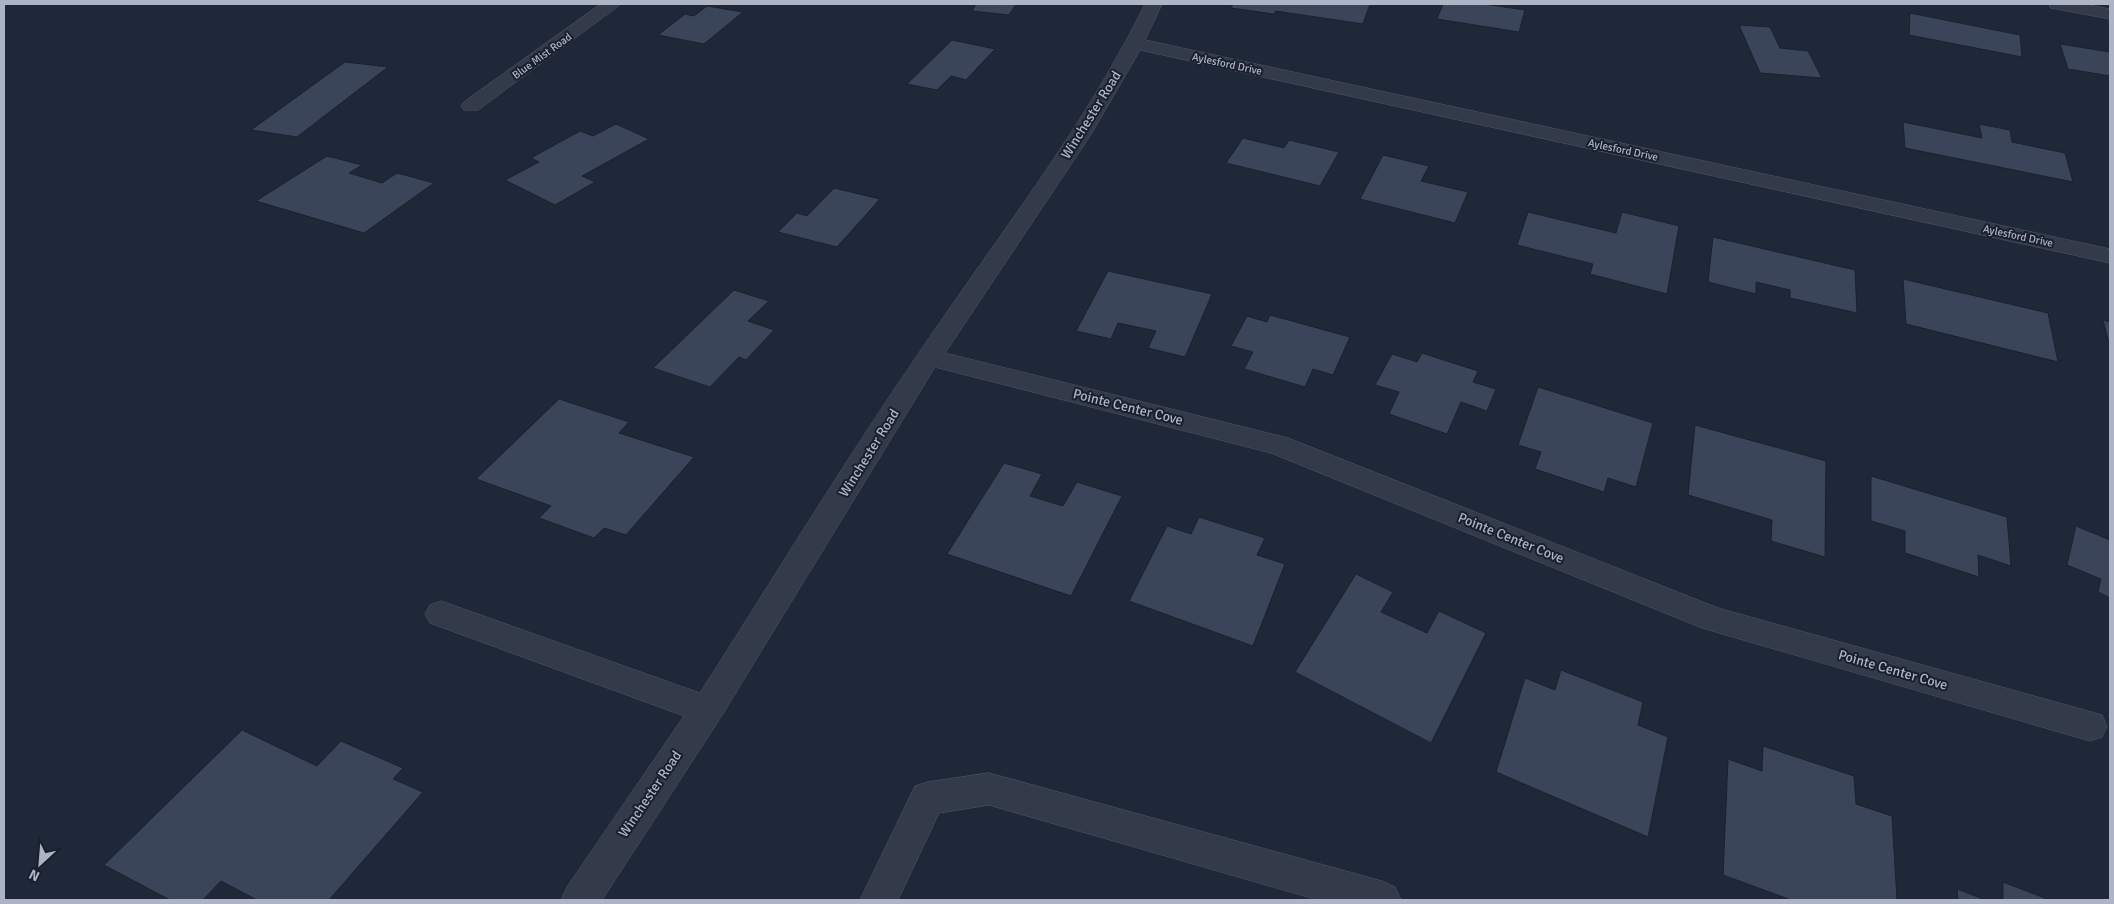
<svg xmlns="http://www.w3.org/2000/svg" width="2114" height="904" viewBox="0 0 2114 904" font-family="Signika,sans-serif">
<style>
.building{fill:#3b4559;stroke:#1a2130}
.lines{fill:none;stroke-linecap:round;stroke-linejoin:round}
.minor-casing{stroke:#505767;stroke-width:1}
.minor{fill:#333a49;fill-rule:evenodd}
.labels{text-anchor:middle;dominant-baseline:central;stroke-width:4;stroke-linejoin:round;paint-order:stroke}
.far-street-label{font-size:11px;fill:#adb4c6;stroke:#191f2d}
.street-label{font-size:14px;fill:#adb4c6;stroke:#191f2d}
</style>
<rect width="100%" height="100%" fill="#1f2839"/>
<g class="building">
<polygon points="976,4 1016,4 1009,15 972,11"/>
<polygon points="1233,4 1370,4 1363,24 1276,11 1274,14 1231,8"/>
<polygon points="1443,4 1484,4 1525,10 1519,32 1437,19"/>
<polygon points="707,6 743,12 704,44 658,35 685,14 694,16"/>
<polygon points="1910,13 2020,35 2022,57 1909,35"/>
<polygon points="1739,25 1770,27 1780,48 1808,51 1822,78 1760,73"/>
<polygon points="952,40 995,49 966,80 951,76 937,90 907,84"/>
<polygon points="2060,44 2110,52 2110,76 2068,69"/>
<polygon points="345,62 388,67 297,137 251,130"/>
<polygon points="1903,122 1982,138 1979,124 2010,130 2012,142 2065,153 2073,182 1905,148"/>
<polygon points="616,124 649,139 582,176 595,182 555,205 505,180 539,162 531,158 580,131 593,136"/>
<polygon points="1243,138 1284,148 1289,140 1339,152 1320,186 1226,163"/>
<polygon points="1383,155 1429,166 1421,181 1468,192 1455,223 1360,199"/>
<polygon points="327,156 362,165 349,173 382,183 397,173 434,183 364,233 256,201"/>
<polygon points="834,188 880,199 837,247 778,232 797,213 807,216"/>
<polygon points="1528,212 1616,233 1622,212 1679,226 1667,294 1590,274 1593,264 1517,245"/>
<polygon points="1713,237 1855,270 1857,313 1790,298 1790,290 1756,282 1756,294 1708,282"/>
<polygon points="1108,271 1212,294 1185,357 1148,348 1156,331 1118,323 1111,339 1076,331"/>
<polygon points="1903,279 2048,313 2058,362 1906,324"/>
<polygon points="734,290 769,301 748,321 774,330 746,360 739,357 710,387 653,368"/>
<polygon points="1270,315 1350,337 1333,375 1313,369 1305,387 1244,369 1253,352 1231,346 1247,316 1267,322"/>
<polygon points="2103,320 2110,322 2110,347"/>
<polygon points="1422,353 1478,371 1473,382 1496,389 1487,411 1461,402 1447,434 1389,414 1399,392 1375,385 1392,354 1417,362"/>
<polygon points="1538,387 1653,423 1636,487 1608,478 1604,492 1535,469 1541,452 1518,445"/>
<polygon points="559,399 629,422 619,433 694,457 626,535 604,528 594,538 539,518 551,506 476,479"/>
<polygon points="1695,425 1826,461 1825,557 1771,541 1772,520 1688,495"/>
<polygon points="1004,463 1042,474 1030,496 1063,506 1077,482 1122,496 1071,596 947,554"/>
<polygon points="1871,476 2007,517 2011,566 1978,555 1979,577 1905,553 1905,531 1871,521"/>
<polygon points="1199,517 1265,538 1257,555 1285,564 1253,646 1129,601 1167,526 1191,534"/>
<polygon points="2076,526 2110,540 2110,598 2098,592 2101,579 2067,565"/>
<polygon points="1356,574 1393,592 1381,612 1427,633 1439,611 1486,633 1431,743 1295,672"/>
<polygon points="1561,670 1643,702 1638,725 1668,737 1648,837 1496,772 1525,678 1555,690"/>
<polygon points="242,730 317,766 341,741 403,768 393,779 423,792 329,900 257,900 221,881 203,900 170,900 104,865"/>
<polygon points="1763,746 1854,776 1856,804 1892,816 1897,900 1791,900 1723,875 1728,759 1762,771"/>
<polygon points="2003,882 2050,900 2003,900"/>
<polygon points="1957,889 1986,900 1958,900"/>
</g>
<g class="lines">
<defs>
<g id="minor">
<polygon points="601,4 621,4 478,110 464,110 461,106 464,102"/>
<path d="M1145,4h17l-17,36 965,209v14l-970,-213 -48,83 -147,220 343,85 430,170 384,107 5,11 -5,11 -12,4 -388,-113 -431,-175 -336,-86 -216,353 -117,180h-41l6,-13 117,-171 -254,-93 -5,-9 5,-9 11,-4 259,92c73,-114 144,-231 221,-343 77,-114 163,-222 224,-346z"/>
<polygon points="2049,4 2083,4 2110,9 2110,19 2051,8"/>
<polygon points="989,773 1382,881 1395,887 1401,900 1318,900 989,805 939,813 898,900 860,900 915,786 928,782"/>
</g>
</defs>
<use href="#minor" class="minor-casing"/>
<use href="#minor" class="minor"/>
</g>
<g class="labels">
<g class="far-street-label">
<text transform="translate(542 56) rotate(-36)">Blue Mist Road</text>
<text transform="translate(1227 64) rotate(12)">Aylesford Drive</text>
<text transform="translate(1623 150) rotate(12)">Aylesford Drive</text>
<text transform="translate(2018 236) rotate(12)">Aylesford Drive</text>
</g>
<g class="street-label">
<text transform="translate(1091 115) rotate(-58)">Winchester Road</text>
<text transform="translate(1128 407) rotate(14)">Pointe Center Cove</text>
<text transform="translate(869 453) rotate(-58)">Winchester Road</text>
<text transform="translate(1511 538) rotate(22)">Pointe Center Cove</text>
<text transform="translate(1893 670) rotate(16)">Pointe Center Cove</text>
<text transform="translate(650 794) rotate(-56)">Winchester Road</text>
</g>
</g>
<rect width="2114" height="904" fill="none" stroke="#adb4c6" stroke-width="10"/>
<g transform="translate(40 864) rotate(206)" stroke="#191f2d" stroke-width="4" paint-order="stroke">
<path d="M0-4L9 19L0 12L-9 19Z" fill="#adb4c6"/>
<text y="-8" font-size="14" font-weight="bold" text-anchor="middle" fill="#adb4c6">N</text>
</g>
</svg>
